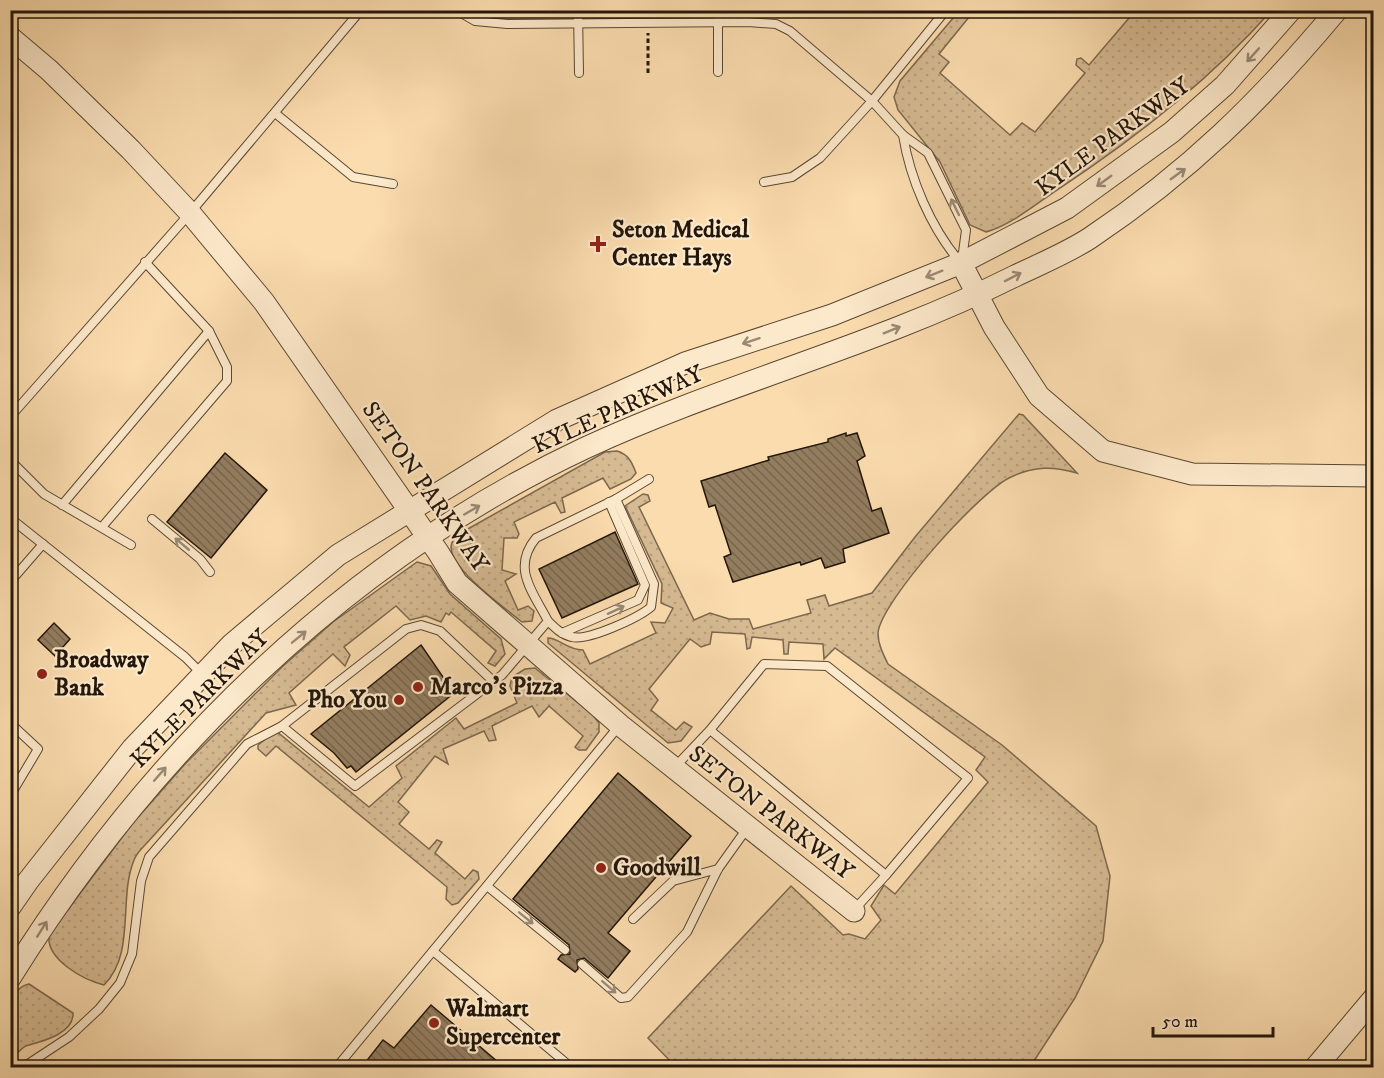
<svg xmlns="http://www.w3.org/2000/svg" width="1384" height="1078" viewBox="0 0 1384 1078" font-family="'IM FELL DW Pica',serif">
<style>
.grass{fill:url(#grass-dots);stroke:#7c684e;stroke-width:1.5}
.building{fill:url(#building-back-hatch);stroke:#23160a;stroke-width:1.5}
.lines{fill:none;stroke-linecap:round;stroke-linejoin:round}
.service-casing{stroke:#594833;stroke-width:10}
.tertiary-casing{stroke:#594833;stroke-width:23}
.path{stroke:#23160a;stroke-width:3;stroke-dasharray:4.5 3;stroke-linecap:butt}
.service{stroke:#fce8ca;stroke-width:8}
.tertiary{stroke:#fce8ca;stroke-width:21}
.oneway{stroke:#9a8a74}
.poi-dot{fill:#8f2418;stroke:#fce8ca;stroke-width:2}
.labels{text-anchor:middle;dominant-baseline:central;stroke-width:4.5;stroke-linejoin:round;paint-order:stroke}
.street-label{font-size:24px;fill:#23160a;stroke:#fce8ca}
.poi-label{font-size:24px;font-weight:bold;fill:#23160a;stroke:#fce8ca;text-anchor:start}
</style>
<defs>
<pattern id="grass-dots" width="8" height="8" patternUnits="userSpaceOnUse" patternTransform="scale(1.5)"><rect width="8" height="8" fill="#d6ba92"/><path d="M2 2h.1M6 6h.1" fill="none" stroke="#b79f7d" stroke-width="1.8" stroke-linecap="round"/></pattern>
<pattern id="building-back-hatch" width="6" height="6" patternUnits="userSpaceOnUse" patternTransform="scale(1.5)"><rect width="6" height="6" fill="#937d5f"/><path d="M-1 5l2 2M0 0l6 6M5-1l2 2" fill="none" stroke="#78654d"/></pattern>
</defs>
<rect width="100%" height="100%" fill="#fbdcae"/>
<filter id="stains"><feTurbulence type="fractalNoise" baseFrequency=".00333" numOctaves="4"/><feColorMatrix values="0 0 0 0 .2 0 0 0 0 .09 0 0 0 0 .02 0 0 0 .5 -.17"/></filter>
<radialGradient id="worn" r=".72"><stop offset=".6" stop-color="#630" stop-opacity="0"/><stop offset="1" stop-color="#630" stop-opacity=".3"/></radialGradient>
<g class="grass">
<path d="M959,11h15l-35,43 10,8 -9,11 70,62 12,-12 13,9 50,-59 -9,-8 1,-6 4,-1 8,7 46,-54h136c-62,70 -135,127 -214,179 -21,14 -46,35 -71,42l-16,-7 -30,-63 -42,-52 -4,-13 6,-16z"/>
<path d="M1019,414l4,1 54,58c-24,-7 -43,-7 -66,4 -30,13 -130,124 -133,156 0,11 5,21 10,31l114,81 94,81 14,50 -7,65 -28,57 -45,69h-354l-28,-29 143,-152 52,49 6,-1 16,5 16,-19 -10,-14 13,-21 11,9 93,-112 -12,-12 9,-13 -150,-109 -11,11 -1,-15 -34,-2 -1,12h-4l-1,-14 -31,-3 -2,11 -3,1 -2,-15 -33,-2 -2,12 -9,3 -11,-8 -41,50 9,11 -7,10 25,20 8,-8 8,5 -11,14 -13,2 -120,-100v-5c11,0 19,12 35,12l7,14 66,-31 -5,-11 14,1 8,-15 -12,-5 1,-19 -37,-78 18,-12 5,1 2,6 -11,6 55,113 16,-7 19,6h20l4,10 58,-16 -4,-13 18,-5 4,11 43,-13 43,-56z"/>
<path d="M617,451c11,3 15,11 19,22l-5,6 -21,10 -7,-11 -41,20 3,14 -4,1 -6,-11 -41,20 5,12 -2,4h-13l-2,32 14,4 -11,7 13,29 10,-4 6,5 -2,10 -10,1c-17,-14 -71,-52 -71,-75 1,-9 8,-13 15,-17l139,-78z"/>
<path d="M417,562l14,4 19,28 51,45 4,15 -10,12 -7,-3 8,-12 -45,-39 -2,3 -3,-2 -5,9 -15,-6 -16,4 -14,-14 -52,41 6,8 -5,11 -12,-12 -44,39 7,12 -30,8 -121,132c-4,4 -9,10 -11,15 -16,39 2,93 -30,125 -20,-5 -58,-25 -55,-50l83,-111 54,-61 96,-96 51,-45z"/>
<polygon points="535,668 592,714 599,723 599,732 586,750 579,750 575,747 583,736 549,706 539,717 532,706 492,726 496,740 489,741 484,731 443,749 448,764 435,756 398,802 409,812 399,824 429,849 437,840 442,842 435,853 465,879 473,870 478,872 479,879 458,903 452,905 446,899 447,887 276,746 266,756 258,749 258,745 276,731 369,807 402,778 396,766 456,718 464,729 517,703 510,686 512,677 525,669"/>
<path d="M29,984l44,29c1,20 -29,28 -44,32 -8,1 -12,10 -18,15 -1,-22 -10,-70 18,-76z"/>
</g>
<g class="building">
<polygon points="846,433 846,436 857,433 865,456 857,461 872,511 881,508 889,533 843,549 845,562 825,568 821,558 801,565 800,562 733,582 724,557 731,554 715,505 709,507 701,481 769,460 768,457 828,442 828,439"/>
<polygon points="225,453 267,490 211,558 167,522"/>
<polygon points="615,532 638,584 562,618 539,569"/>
<polygon points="54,623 70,639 55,656 38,640"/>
<polygon points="421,645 454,693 356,772 351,766 347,768 334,753 311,734"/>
<polygon points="618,773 691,836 608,933 630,951 608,978 584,958 577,960 578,969 575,972 558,959 561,955 570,954 569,945 513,899"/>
<polygon points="431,1005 505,1068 361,1068 383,1040 394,1048"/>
</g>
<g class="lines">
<defs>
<g id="service">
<polyline points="456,10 475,21 507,24 748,22 776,24 790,31 872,101 903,135 928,153 966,230 962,260"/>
<polyline points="578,10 579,73"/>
<polyline points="718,10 718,72"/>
<polyline points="275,113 353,177 393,184"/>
<path d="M903,135c7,44 28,93 57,127"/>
<polyline points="764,182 792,177 820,158 872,101 946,10"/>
<polyline points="10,417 190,213 361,10"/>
<polyline points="10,460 44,494 131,545"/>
<polyline points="616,499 649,479"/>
<polyline points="62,505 209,331 145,262"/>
<polyline points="10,518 185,657 203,675"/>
<polyline points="152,519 200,559 210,572"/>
<polyline points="102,527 227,381 227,367 209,331"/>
<polyline points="10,582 43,544"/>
<polyline points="562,633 638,600 645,585 609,502"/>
<path d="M493,681l-53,-50 -19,-6 -15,4 -124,97 73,60 147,-111 46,-54c7,7 14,14 24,16 16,4 66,-19 79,-30l3,-23 -38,-85 -80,39c-25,30 -3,54 12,83"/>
<polyline points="10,723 38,749 10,796"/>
<polyline points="674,768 710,730 886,875 968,778 827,666 764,664 710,730"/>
<polyline points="487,886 565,950"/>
<polyline points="854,910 886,875"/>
<polyline points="633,919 673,881 718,869"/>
<polyline points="433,951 572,1068"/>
<polyline points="582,964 621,998 628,997 687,932 718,869 748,827"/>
<polyline points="22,1068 69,1037 99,1009 120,983 132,954 141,881 149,857 247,744 282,726"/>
<polyline points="336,1068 619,726"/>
</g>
<g id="tertiary">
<polyline points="10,37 49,70 131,150 190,213 264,302 438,552 457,583 620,725 854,911"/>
<polyline points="961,263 994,327 1039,396 1103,451 1192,474 1374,476"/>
<polyline points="10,907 28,881 132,749 232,644 338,555 557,420 685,363 832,315 961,263 1067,208 1172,132 1225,85 1291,10"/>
<path d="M10,978c139,-224 335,-417 575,-530 140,-65 291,-102 430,-172 25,-12 52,-23 75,-38 99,-66 171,-137 247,-228"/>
<polyline points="1315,1068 1374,998"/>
</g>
</defs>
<use href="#service" class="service-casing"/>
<use href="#tertiary" class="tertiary-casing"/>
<polyline class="path" points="648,73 648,33"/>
<use href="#service" class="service"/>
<use href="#tertiary" class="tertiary"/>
</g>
<defs><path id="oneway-shaft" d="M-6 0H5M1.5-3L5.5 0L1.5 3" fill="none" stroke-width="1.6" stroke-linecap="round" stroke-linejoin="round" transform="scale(1.5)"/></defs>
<g class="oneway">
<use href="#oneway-shaft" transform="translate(1253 55) rotate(132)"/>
<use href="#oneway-shaft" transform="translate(1178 174) rotate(-36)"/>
<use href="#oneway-shaft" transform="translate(1104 181) rotate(144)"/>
<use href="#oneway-shaft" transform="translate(955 207) rotate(-116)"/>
<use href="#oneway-shaft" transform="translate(934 274) rotate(158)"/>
<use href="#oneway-shaft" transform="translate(1013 277) rotate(-27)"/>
<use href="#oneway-shaft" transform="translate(892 330) rotate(-22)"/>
<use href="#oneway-shaft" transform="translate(751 341) rotate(162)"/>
<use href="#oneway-shaft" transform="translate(472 510) rotate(-30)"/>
<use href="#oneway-shaft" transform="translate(182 544) rotate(-140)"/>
<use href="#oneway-shaft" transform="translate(616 610) rotate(-25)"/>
<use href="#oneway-shaft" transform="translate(299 637) rotate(-39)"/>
<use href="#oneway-shaft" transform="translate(160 774) rotate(-49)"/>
<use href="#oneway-shaft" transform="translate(526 918) rotate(39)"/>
<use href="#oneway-shaft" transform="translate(42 929) rotate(-58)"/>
<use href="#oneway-shaft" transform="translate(609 987) rotate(41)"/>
</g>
<g class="poi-dot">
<path d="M595 235h6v6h6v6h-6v6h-6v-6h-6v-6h6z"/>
<circle cx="42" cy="674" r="6"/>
<circle cx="418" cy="687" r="6"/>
<circle cx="399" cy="700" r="6"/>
<circle cx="601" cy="868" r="6"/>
<circle cx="434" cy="1023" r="6"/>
</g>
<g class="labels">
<g class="street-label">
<text transform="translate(1113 137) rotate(-36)">KYLE PARKWAY</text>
<text transform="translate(618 410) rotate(-24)">KYLE PARKWAY</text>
<text transform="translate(425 487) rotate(55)">SETON PARKWAY</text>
<text transform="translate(200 699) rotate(-45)">KYLE PARKWAY</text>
<text transform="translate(771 813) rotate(38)">SETON PARKWAY</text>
</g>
<g class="poi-label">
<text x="612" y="230">Seton Medical<tspan x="612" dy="28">Center Hays</tspan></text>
<text x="54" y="660">Broadway<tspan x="54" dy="28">Bank</tspan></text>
<text x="430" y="687">Marco's Pizza</text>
<text x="387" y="700" text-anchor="end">Pho You</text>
<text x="613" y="868">Goodwill</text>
<text x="446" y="1009">Walmart<tspan x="446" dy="28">Supercenter</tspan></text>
</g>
</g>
<rect width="1384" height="1078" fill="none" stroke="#fbdcae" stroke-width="36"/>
<rect x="12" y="12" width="1360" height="1054" fill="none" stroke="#23160a" stroke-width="3"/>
<rect x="18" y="18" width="1348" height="1042" fill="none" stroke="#23160a" stroke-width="1.5"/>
<path d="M1153 1027v9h120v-9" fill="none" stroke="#23160a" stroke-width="3"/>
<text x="1162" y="1027" font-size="18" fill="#23160a" stroke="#fce8ca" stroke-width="4.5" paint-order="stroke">50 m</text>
<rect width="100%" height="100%" filter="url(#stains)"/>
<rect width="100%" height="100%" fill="url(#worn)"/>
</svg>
